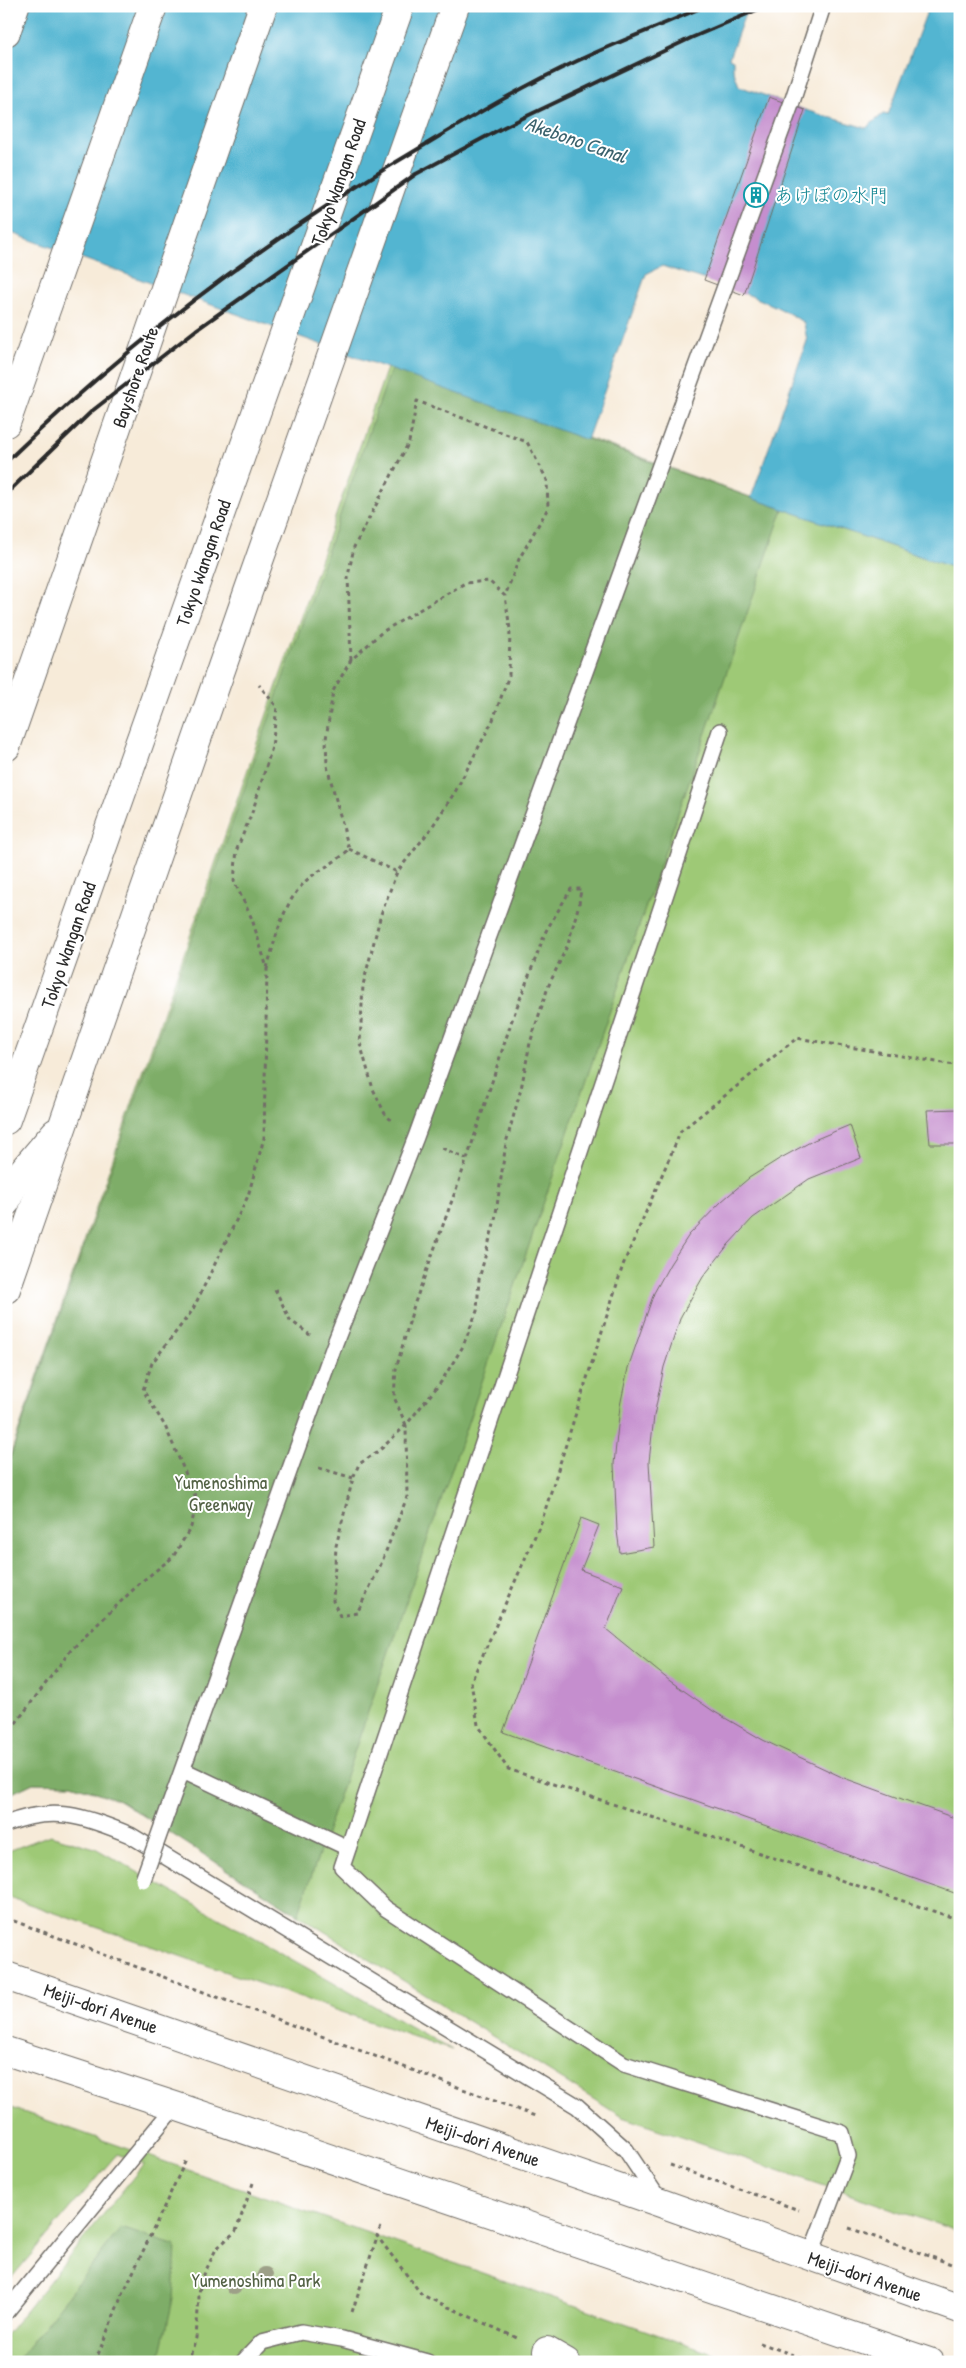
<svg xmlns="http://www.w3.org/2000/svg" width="966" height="2368" viewBox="0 0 966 2368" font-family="'Patrick Hand','Klee One',sans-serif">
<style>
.green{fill:#9ec976;stroke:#647a50}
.forest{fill:#7ead67;stroke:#546c49}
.water{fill:#52b5d1;stroke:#3e707e}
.building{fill:#c58ece}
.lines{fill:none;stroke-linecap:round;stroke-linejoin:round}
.lane-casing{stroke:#726e68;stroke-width:18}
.street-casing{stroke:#726e68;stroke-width:30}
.primary-casing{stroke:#726e68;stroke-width:30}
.highway-casing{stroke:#726e68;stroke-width:30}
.path{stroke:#726e68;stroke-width:3;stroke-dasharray:4 4;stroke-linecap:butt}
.lane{stroke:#fff;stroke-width:15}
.street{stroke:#fff;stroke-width:28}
.primary{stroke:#fff;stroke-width:28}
.highway{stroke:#fff;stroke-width:28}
.rail{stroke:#2b2b2b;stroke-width:4}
.lane-bridge-casing{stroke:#726e68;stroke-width:18;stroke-linecap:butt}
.lane-bridge{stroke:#fff;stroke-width:15}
.tree{fill:#9da088}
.labels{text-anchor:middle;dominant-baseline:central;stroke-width:4;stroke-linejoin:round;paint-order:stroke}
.street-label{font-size:19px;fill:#2b2b2b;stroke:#fff}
.culture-label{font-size:19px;fill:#0d838f;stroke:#fff;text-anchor:start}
.park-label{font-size:19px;fill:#536245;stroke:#fff}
.water-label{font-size:20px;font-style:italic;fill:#3b626d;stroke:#fff}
</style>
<rect width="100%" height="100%" fill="#fff"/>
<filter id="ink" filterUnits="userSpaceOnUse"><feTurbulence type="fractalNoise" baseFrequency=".02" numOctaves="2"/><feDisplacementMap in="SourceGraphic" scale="10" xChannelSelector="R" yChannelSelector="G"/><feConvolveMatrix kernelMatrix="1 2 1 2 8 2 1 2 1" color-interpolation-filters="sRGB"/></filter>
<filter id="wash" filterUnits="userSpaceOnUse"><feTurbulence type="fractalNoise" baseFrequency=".0096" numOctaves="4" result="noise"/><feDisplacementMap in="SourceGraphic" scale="20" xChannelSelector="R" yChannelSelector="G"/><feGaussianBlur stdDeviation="1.12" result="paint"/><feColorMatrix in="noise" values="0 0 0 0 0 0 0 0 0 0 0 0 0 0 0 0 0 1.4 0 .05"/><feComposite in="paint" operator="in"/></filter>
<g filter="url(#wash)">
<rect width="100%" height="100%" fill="#f7ebd9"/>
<g class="green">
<polygon points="388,365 783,509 960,570 960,2232 622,2117 298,1915 119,1800 72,1784 33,1783 6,1796 6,1467"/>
<polygon points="50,1835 95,1848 452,2050 6,1896 6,1852"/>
<polygon points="6,2106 736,2362 6,2362 6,2335 144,2164 117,2154 6,2284"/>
</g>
<g class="forest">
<polygon points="391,369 783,509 298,1915 119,1800 72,1784 33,1783 6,1796 6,1470"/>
<polygon points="121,2228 176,2246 173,2299 159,2362 16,2362"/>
</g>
<path class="water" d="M6,6h742l-19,52 4,2v9l6,17 66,24 61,18 17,-14 5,1 41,-109h31v564l-209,-72 56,-157 -3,-18c-38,-27 -98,-42 -142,-57l-16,8 -59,166 -581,-209z"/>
<g id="blocks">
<g class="building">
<polygon points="769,97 805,110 744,295 704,280"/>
<polygon points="960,1109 960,1144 930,1144 927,1110"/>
<polygon points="850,1125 861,1158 809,1179 753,1218 728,1245 703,1277 681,1316 664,1367 654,1416 649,1462 654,1547 620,1553 617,1531 614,1464 620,1406 628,1368 654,1293 670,1264 689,1235 722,1201 749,1178 779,1159 814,1140"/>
<polygon points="581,1518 599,1525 581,1570 623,1586 606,1629 670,1681 713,1711 763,1740 844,1778 960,1820 960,1895 503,1732"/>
</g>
</g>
</g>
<g filter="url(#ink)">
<use href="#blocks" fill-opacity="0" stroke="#726e68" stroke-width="1"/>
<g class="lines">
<defs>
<g id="lane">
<polyline points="720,731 342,1867 385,1908 624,2064 842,2133 848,2156 810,2256"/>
<polyline points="183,1770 348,1848"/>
<polyline points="164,1821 335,1343 416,1137 792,102 823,6"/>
<path d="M6,1824c47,-19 79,-8 124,11l447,271 49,44 34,51"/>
<polyline points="6,2312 175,2106"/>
<polyline points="243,2362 262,2342 301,2332 342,2339 427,2362"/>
</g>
<polyline id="street" points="547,2351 566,2362"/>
<g id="primary">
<polyline points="6,1976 661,2203 960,2309"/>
<polyline points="6,2051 175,2106 929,2362"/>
</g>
<g id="highway">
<polyline points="6,32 15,6"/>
<polyline points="6,423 153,6"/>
<polyline points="6,747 263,6"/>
<polyline points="6,1120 400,6"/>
<polyline points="6,1202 16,1179 55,1133"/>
<polyline points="6,1289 248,592 455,6"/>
</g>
</defs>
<use href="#lane" class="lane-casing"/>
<use href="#street" class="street-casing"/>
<use href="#primary" class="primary-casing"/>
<use href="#highway" class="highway-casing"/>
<g class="path">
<polyline points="351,660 348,576 354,547 409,442 417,401 527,442 547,480 548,508 519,559 505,596"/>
<polyline points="349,849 397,872"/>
<path d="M267,968c8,-28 15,-61 35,-83 13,-15 34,-21 47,-36l-22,-83 -1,-27 7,-48 18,-31 31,-28 83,-49 24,-2 16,15 5,33 -1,46 -16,45 -38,72 -25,38 -33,42 -16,42 -18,71 -3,58 13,46 13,27 7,5"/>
<polyline points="960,1066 797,1038 681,1131 623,1265 542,1520 471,1682 478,1725 508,1769 960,1920"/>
<polyline points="442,1148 467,1159"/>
<polyline points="275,1289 290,1320 310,1335"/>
<polyline points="406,1425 394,1397 396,1369 414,1305 467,1159 512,1020 546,931 571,889 581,889 579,904 568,944 548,987 530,1043 521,1089 506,1143 495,1220 479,1279 477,1311 462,1348 441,1382 406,1425 380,1450 359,1464 353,1478 336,1546 333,1601 340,1616 357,1613 381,1564 407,1497 406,1425"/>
<polyline points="319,1468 353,1478"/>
<polyline points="6,1736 71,1650 140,1583 173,1557 191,1527 197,1500 165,1426 143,1390 152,1363 192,1311 248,1196 264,1138 267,968 252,919 234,881 237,849 253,810 272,747 277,707 259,685"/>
<polyline points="6,1918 535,2116"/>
<polyline points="670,2165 799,2210"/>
<polyline points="381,2227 377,2236 422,2295 517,2338"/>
<polyline points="849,2228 960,2267"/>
<polyline points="352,2312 377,2237"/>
<polyline points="760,2343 813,2362"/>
<polyline points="95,2362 120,2300 186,2160"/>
<polyline points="188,2362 196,2338 200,2283 216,2249 236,2231 253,2183"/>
</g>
<use href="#lane" class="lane"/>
<use href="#street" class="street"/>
<use href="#primary" class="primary"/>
<use href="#highway" class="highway"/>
<g class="rail">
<path d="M6,462c128,-124 273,-232 427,-322 47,-28 94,-56 144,-79 42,-20 86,-36 128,-55"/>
<polyline points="6,494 92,411 196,330 416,174 504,127 691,38 766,6"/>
</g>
<defs>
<polyline id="lane-bridge" points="143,1880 164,1821"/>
</defs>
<use href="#lane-bridge" class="lane-bridge-casing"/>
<use href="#lane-bridge" class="lane-bridge"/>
</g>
<g class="tree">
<circle cx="265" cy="2275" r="8"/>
<circle cx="234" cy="2287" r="8"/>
</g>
</g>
<defs>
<symbol id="building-ring" viewBox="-11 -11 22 22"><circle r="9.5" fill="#fff" stroke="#0f9aa8" stroke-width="1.5"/><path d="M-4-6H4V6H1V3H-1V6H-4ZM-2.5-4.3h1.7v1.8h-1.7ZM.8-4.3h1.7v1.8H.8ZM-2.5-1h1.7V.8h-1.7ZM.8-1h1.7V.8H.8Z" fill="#0f9aa8"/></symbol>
</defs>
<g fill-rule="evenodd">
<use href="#building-ring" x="742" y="181" width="28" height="28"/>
</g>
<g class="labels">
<g class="street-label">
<text transform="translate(338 182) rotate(-71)">Tokyo Wangan Road</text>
<text transform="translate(135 377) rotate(-71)">Bayshore Route</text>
<text transform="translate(203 563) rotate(-71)">Tokyo Wangan Road</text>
<text transform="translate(68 945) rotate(-71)">Tokyo Wangan Road</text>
<text transform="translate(101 2008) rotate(19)">Meiji-dori Avenue</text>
<text transform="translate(483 2141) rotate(19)">Meiji-dori Avenue</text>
<text transform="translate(865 2276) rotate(19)">Meiji-dori Avenue</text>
</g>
<g class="culture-label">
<text x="774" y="195">あけぼの水門</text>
</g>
<g class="park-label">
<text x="221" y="1482">Yumenoshima<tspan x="221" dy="22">Greenway</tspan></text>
<text x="256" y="2280">Yumenoshima Park</text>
</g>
<g class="water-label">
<text transform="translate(576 139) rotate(19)">Akebono Canal</text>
</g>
</g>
<rect width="966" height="2368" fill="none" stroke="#fff" stroke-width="25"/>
</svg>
